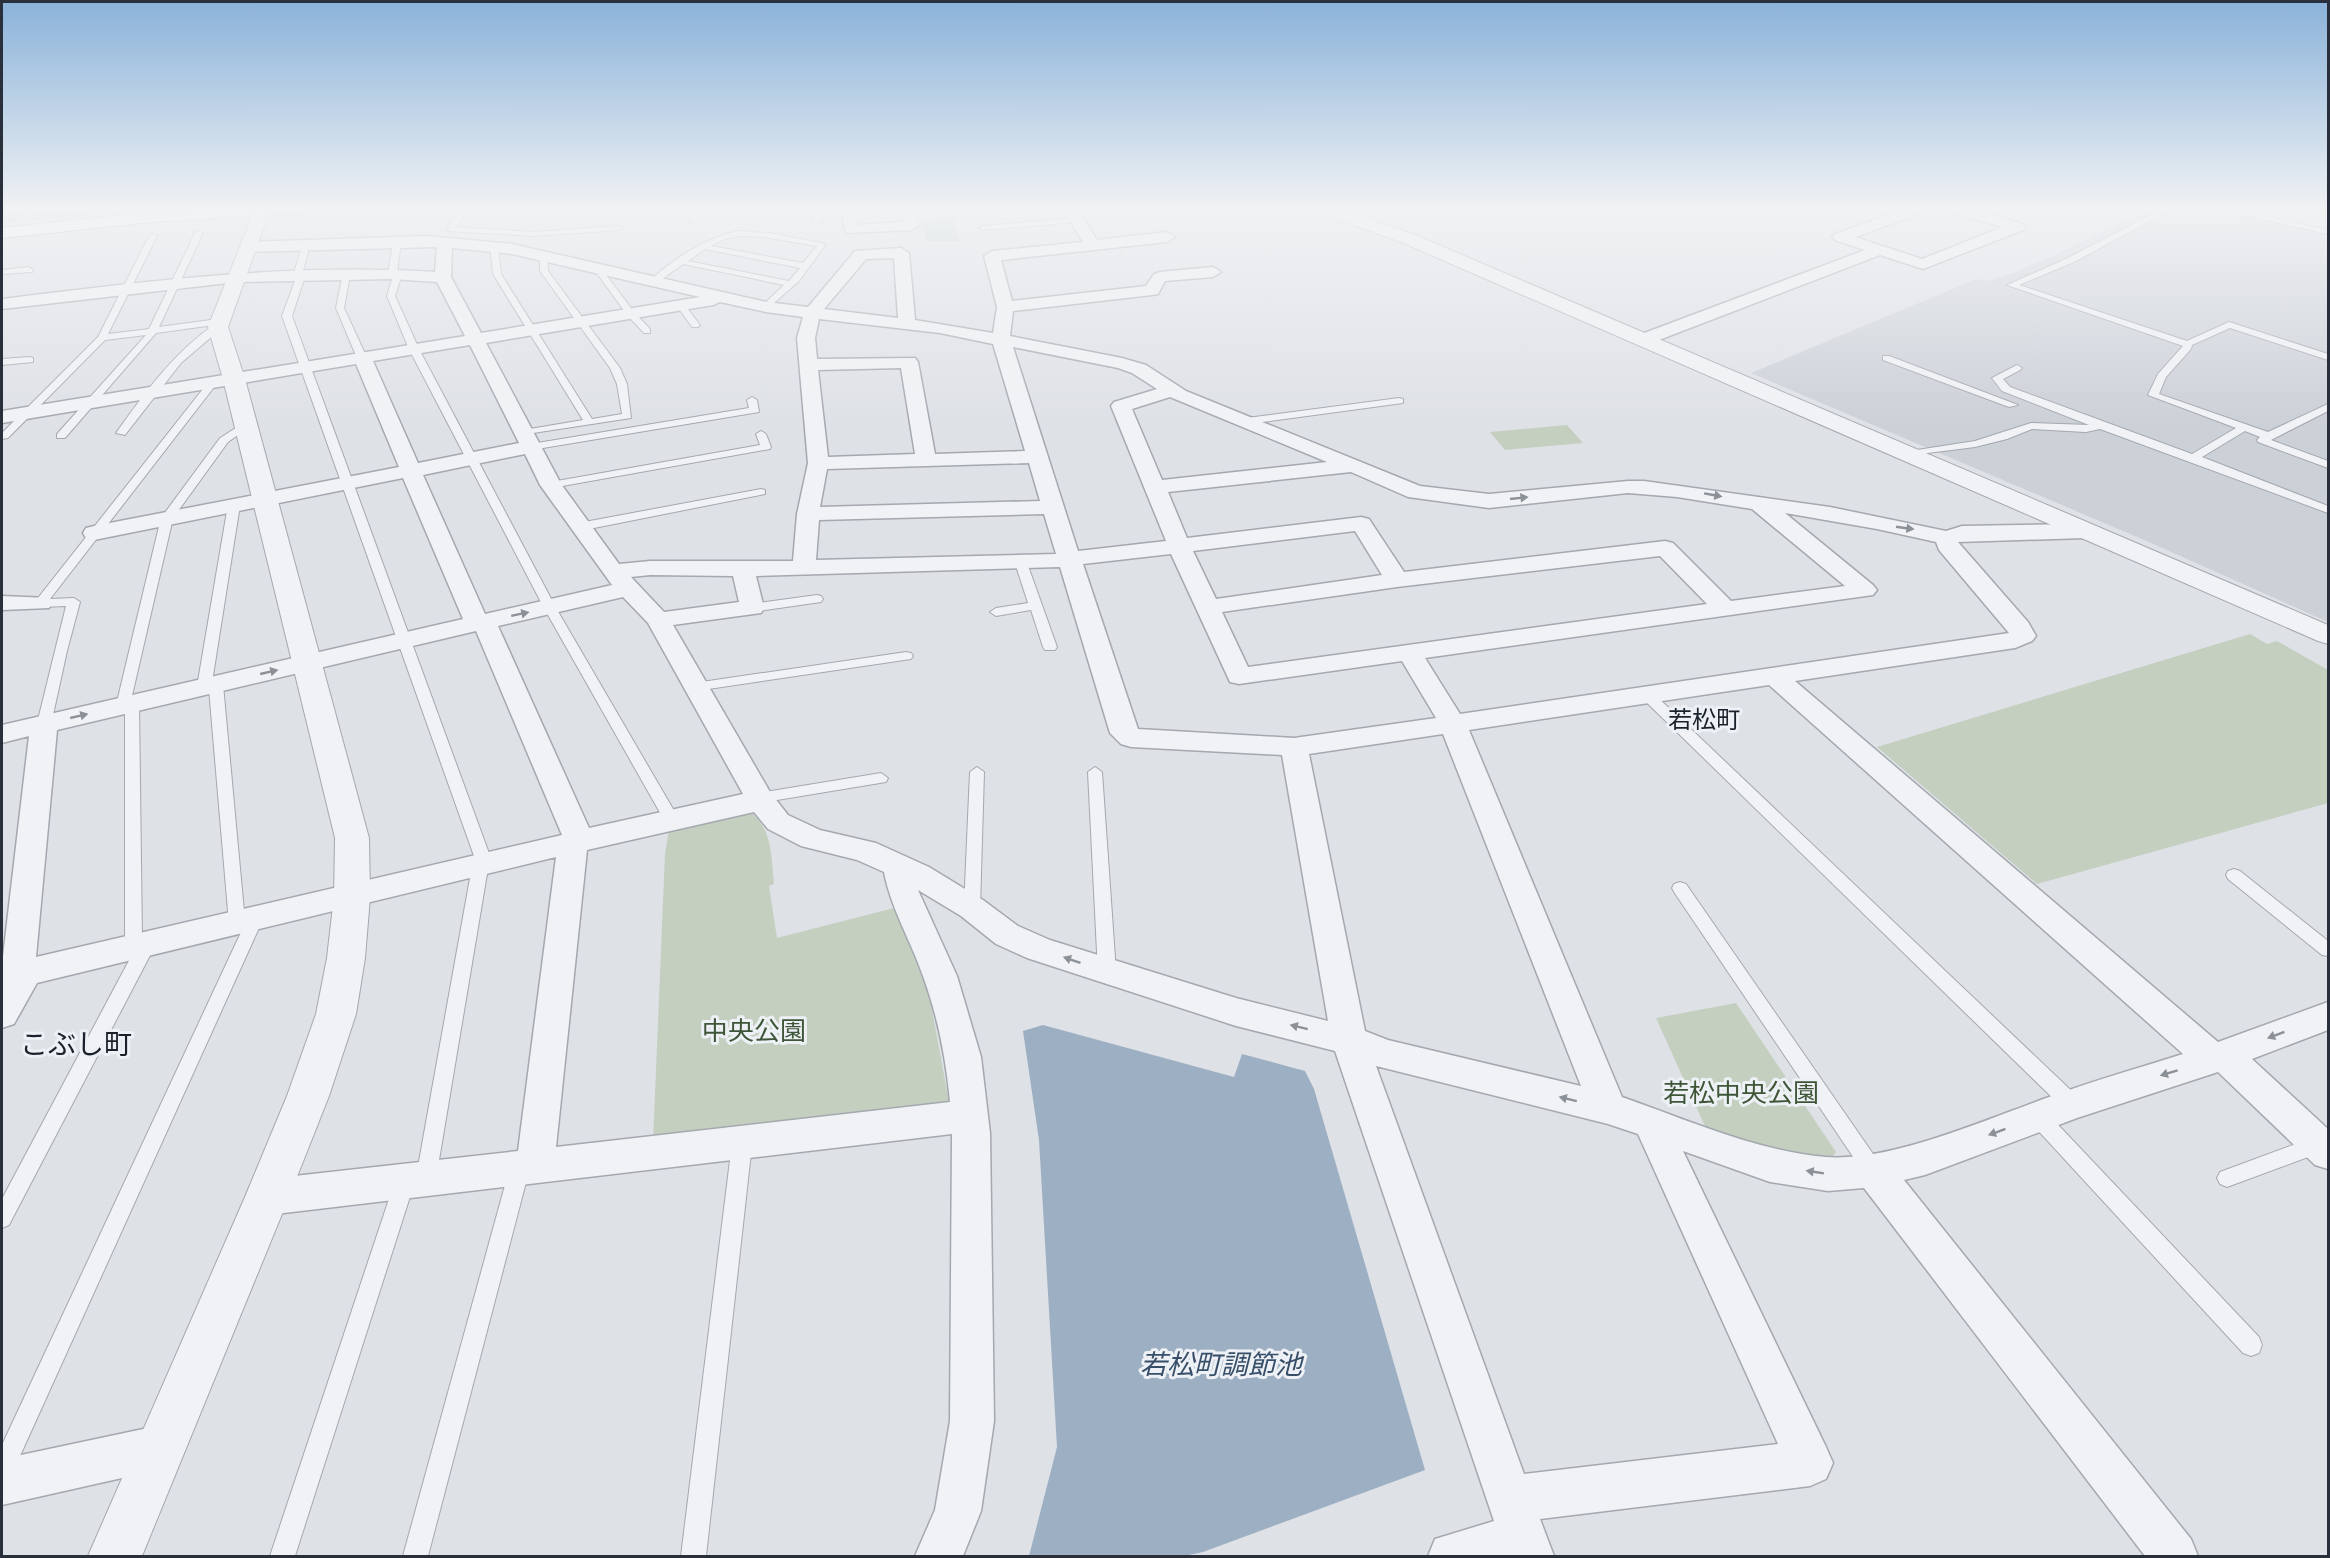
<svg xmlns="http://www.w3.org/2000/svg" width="2330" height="1558" viewBox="0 0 2330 1558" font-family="'Sofia Sans Condensed','Noto Sans JP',sans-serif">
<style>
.built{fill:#ccd0d7}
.green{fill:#c4cfc0}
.water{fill:#9dafc2}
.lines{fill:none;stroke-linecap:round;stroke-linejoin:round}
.service-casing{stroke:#a4a8af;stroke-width:2}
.minor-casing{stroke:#a4a8af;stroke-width:3}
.tertiary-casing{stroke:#a4a8af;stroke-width:2}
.primary-casing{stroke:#9fa6b0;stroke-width:2}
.service{fill:#f0f2f5;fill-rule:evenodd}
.minor{fill:#f0f2f5;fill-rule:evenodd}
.tertiary{fill:#f0f2f5;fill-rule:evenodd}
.primary{fill:#fff;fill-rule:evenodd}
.oneway{fill:#8c9198}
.labels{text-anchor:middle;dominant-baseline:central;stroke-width:6;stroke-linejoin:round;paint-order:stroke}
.quarter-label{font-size:24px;fill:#1b212b;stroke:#edf0f4}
.near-park-label{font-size:26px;fill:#3e5538;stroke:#edf0f4}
.near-water-label{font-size:27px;font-style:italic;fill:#384f6a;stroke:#edf0f4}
.near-quarter-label{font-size:28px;fill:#1b212b;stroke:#edf0f4}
</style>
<rect width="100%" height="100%" fill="#dee1e6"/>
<polygon class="built" points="2155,206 2218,206 2328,231 2328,622 2149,542 1751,373 1976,279 1987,281 2013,273 2057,254"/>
<g class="green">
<polygon points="2,206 208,206 2,223"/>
<polygon points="953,217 960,241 926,241 921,220"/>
<polygon points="1567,425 1583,443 1505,450 1490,432"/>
<polygon points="2250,634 2267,644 2277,641 2328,670 2328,803 2037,884 1877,747"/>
<path d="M751,812c22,19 20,45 23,72l-5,2 8,52 117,-30 22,41 13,44 20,109 -8,5 -288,35 12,-288 4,-25z"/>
<polygon points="1736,1003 1836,1152 1829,1161 1708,1133 1656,1018"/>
</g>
<polygon class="water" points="1043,1025 1234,1077 1242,1054 1305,1071 1314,1089 1425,1470 1203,1552 1184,1556 1029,1556 1057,1447 1039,1140 1023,1031"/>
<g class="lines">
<defs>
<g id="service">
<polygon points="17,206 36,206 2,212 2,208"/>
<polygon points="153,206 161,206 156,217 152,219 148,217"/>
<polygon points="462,206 470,206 456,227 535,232 619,226 623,228 619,230 535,236 448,231 447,229"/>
<polygon points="696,206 704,206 696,222 690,222"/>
<polygon points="814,206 822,206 821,222 817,224 813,222"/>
<polygon points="2168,206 2177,206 2074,262 2019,285 2187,341 2229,322 2328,354 2328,360 2230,328 2192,345 2191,349 2166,377 2159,394 2268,432 2328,404 2328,411 2271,440 2328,461 2328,468 2258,442 2257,440 2260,437 2245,431 2202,457 2328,506 2328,513 2100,429 2086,432 2032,429 2007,439 1975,447 1904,456 1904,452 1975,441 2031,423 2089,425 2002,391 1992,378 2017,365 2022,368 2020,370 2003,379 2010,387 2192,454 2236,428 2148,395 2158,374 2183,346 2007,285 2068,258"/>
<polygon points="2205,206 2218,206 2328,230 2328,234"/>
<polygon points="1076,218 1079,218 1079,222 983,230 979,228 983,226"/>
<path d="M196,231l7,2 -44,94 59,-8 5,3 -4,2 4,3 -42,36 -56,72 -9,-2c28,-39 58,-81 98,-108l-58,8 -91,105h-8v-4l89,-99 -41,5 -97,98 -6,1v-6l96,-96 51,-101 4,-2 4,2 -49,98 41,-5z"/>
<path d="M740,231l36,3 50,10 -27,37 -33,29 -4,-3 1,-2 21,-20 -101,-21 -26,19 -7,-2c21,-21 60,-46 90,-50zM740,236l24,1 53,9 -14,17 -92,-17 13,-7zM705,249l95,19 -11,13 -101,-20z"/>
<polygon points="397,241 401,243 397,272 402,274 395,296 419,349 556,608 680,821 677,825 667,825 544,608 409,349 387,296 393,276 388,274 393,243"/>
<polygon points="303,243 310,245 302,274 305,276 292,316 490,856 436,1178 433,1184 426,1187 419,1184 416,1178 474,856 282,316 296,278 293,276"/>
<polygon points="494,245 498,247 501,274 592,419 622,414 617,384 610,368 540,271 540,256 547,254 548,271 620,368 627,384 631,418 520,435 520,431 524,430 583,420 493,274 490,247"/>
<polygon points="29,267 33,270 32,272 2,274 2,270"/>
<polygon points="598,267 604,267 604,272 634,312 650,329 650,333 644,333 628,316 596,272"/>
<polygon points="343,273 350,275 344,308 367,358 362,361 357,358 336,308"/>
<polygon points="678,304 684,304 700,325 698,327 692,327 677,306"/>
<polygon points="1883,356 1889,356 2018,405 2009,407 1883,360"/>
<polygon points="30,357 33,358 33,362 2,365 2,359"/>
<polygon points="210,380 218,382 50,599 74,598 80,602 67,651 51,724 44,729 39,727 37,724 66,606 40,607 34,603"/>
<polygon points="752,397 757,400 759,412 531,450 526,447 531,444 749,408 747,400"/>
<polygon points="1399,398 1403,399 1403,403 1247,424 1242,421 1247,418"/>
<polygon points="245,422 249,423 249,427 228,442 173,518 131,700 139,704 142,939 153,939 156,944 9,1225 2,1228 2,1199 133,953 128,952 125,947 125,710 118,709 116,706 161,518 220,438"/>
<polygon points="761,431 766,434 771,447 770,449 551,488 545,485 551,482 760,445 756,434"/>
<polygon points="761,489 765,490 765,494 579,531 573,527 579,523"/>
<polygon points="234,502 240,505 212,682 221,682 223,685 245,922 249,915 255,913 261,915 263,919 10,1478 2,1482 2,1445 243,928 231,927 229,923 209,689 204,691 197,687 228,505"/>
<polygon points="1021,559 1027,563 1057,647 1055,650 1045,650 1043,647 1031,610 996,616 990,612 996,608 1028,603 1015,563"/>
<polygon points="817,595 821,596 823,599 821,602 752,612 746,608 752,604"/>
<polygon points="906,652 911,653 913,656 911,659 695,691 688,687 695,683"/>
<polygon points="1647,691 1652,692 2079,1098 2082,1104 2079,1110 2072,1112 2065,1110 1642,698 1640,695"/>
<polygon points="977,767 984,772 980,908 978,912 972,914 966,912 964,908 970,772"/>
<polygon points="1095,767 1102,772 1116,972 1113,977 1107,979 1101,977 1098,972 1088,772"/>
<polygon points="881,773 888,778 886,782 759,803 751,798 759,793"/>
<polygon points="2234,869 2240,871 2328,941 2328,956 2322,955 2228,879 2226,875 2228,871"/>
<polygon points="1680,882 1686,884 1880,1164 1883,1170 1880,1176 1873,1179 1866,1176 1674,892 1672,888 1674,884"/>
<polygon points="2038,1109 2045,1111 2259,1337 2262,1345 2259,1353 2251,1356 2243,1353 2031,1123 2028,1117 2031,1111"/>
<polygon points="742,1135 749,1138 752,1144 706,1556 681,1556 732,1144 735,1138"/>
<polygon points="2320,1135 2327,1138 2327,1150 2227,1187 2220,1184 2217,1178 2220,1172"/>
<polygon points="520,1158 527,1161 530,1167 428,1556 403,1556 510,1167 513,1161"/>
<polygon points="405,1172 412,1175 415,1181 295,1556 270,1556 395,1181 398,1175"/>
</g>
<g id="minor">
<polygon points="840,206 854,206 858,225 904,222 900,206 914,206 919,226 912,230 846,233"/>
<path d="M1061,206h14l22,34 70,-8 8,5 -8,5 -166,18 11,41 134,-15 8,-12 6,-2 53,-5 8,5 -8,5 -48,4 -7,13 -6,1 -139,16 -3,25 112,22 24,7 40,26 234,95 69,8 139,-13h16l186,26 116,24 16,-5 123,-2 8,2 3,5 -3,5 -8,2 -127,4 70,80 8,14 -4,5 -17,7 -220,33 423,361 110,-40v28l-76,29 76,70v40l-13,-4 -97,-93 -141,46 -152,57 -21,5 287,359 7,17h-53l-281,-368 -36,3 -58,-9 -87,-31 143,296 7,16 -7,16 -16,7 -270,33 14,37h-126l7,-17 59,-18 -159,-470 -99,-25 -209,-68 -31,-14 -35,-28 -43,-26 39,86 24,81 9,76 4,288 -13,90 -18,45h-48l20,-46 15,-89 2,-287 -685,81 -14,-6 -5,-12 5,-12 14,-6 251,-28 38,-294 -519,126 -23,41 -12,4v-63l27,-229 -27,7v-18l461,-106 -60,-141 -309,62 -8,-2 -3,-5 3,-5 8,-2 305,-59 -43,-103 -354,59v-12l463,-75 -28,-54 -45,-3 -155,3 -235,27v-10c143,-18 288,-36 433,-27l2,-25 -188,5 -8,-5 8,-5 178,-6 85,8 254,58 42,5 47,-56 46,-3 8,5 6,67 78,13 4,-26 -13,-51 8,-5 91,-9zM452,248l60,6 188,43 -219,36 -30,-56zM894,258l4,60 -74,-9 42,-50zM720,302l46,10 37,5 -6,21 11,125 -11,51 -4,47h-143l-31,3 -58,-80 -75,-141 227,-38zM819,319l121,14 53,11 32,107 -90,3 -17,-92 -3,-4 -98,1 -2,-21zM470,345l49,98 -101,20 -45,-102zM1013,347l105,21 14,5 25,16 -43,13 -3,4 55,135 -88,10zM901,368l14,86 -87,3 -10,-87zM1170,397l157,65 -165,18 -30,-71zM525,454l15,31 72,100 -127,29 -62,-139zM1029,463l11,38 -220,6 7,-38zM1351,472l57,25 81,11 139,-15 49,4 75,12 93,77 -114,15 -58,-58 -8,-2 -261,31 -35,-53 -8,-2 -174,21 -19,-46zM1785,513l92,16 59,13 3,8 70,83 -549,81 -35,-56 448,-63 4,-5 -4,-5zM1044,514l12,40 -240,6 3,-40zM1355,531l27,44 -166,24 -23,-48zM1171,554l59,128 9,2 163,-23 34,57 -142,20 -156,-9 -55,-165zM1660,556l47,48 -459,63 -26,-55 175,-25zM1060,567l50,166 11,11 10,3 151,8 46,266 -92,-23 -186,-58 -32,-14 -35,-26 -54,-33 -53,-24 -56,-13 -32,-15 -18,-23 -97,-167 88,-12 3,-5 -8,-32zM650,575l83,1 6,26 -75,10 -33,-35zM623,597l25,26 95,171 -154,34 -91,-202zM476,631l86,204 -526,122 21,-227zM1769,685l414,369c-45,14 -90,27 -134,43 -62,22 -158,65 -223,60 -70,-6 -138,-37 -204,-60l-153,-367zM1443,734l138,352 -193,-46 -23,-9 -56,-277zM754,812l14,17 33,17 56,14 27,12c7,37 27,69 39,104 15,41 23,83 27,126l-394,45 31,-297zM1376,1066l232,58 30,10 140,310 -254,30z"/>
<polygon points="1914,206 1934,206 1932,209 1855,237 1922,259 2003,227 1939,209 1937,206 1959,206 2023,224 2026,227 2023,230 1923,269 1880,255 1651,343 1639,343 1636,339 1639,335 1865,250 1835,240 1832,237 1835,234"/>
<polygon points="2,596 49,598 52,603 49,608 2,610"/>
<polygon points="162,1425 178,1431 184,1447 178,1463 162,1469 2,1505 2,1459"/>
</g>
<g id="tertiary">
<polygon points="256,206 268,206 270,209 228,327 245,379 369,838 370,897 365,958 356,1014 329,1096 289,1197 142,1556 88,1556 245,1197 287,1096 316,1014 327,958 334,897 335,838 223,379 208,327"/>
<polygon points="1309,206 1332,206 1413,234 2328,625 2328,644 2318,641 1401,242 1311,210"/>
</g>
<polygon id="primary" points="253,206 337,206 329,211 152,222 2,238 2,228 152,212"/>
</defs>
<use href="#service" class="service-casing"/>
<use href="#minor" class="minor-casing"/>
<use href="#tertiary" class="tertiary-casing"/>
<use href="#primary" class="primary-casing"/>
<use href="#service" class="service"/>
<use href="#minor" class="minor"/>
<use href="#tertiary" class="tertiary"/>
<use href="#primary" class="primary"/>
</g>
<defs><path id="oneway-solid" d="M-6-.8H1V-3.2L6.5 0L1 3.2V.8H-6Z" transform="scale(1.5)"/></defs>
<g class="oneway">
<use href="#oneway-solid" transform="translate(1713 495) rotate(10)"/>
<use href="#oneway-solid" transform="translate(1519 498) rotate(-6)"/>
<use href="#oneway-solid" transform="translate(1905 528) rotate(8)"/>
<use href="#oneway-solid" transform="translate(520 614) rotate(-12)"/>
<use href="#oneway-solid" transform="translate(269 672) rotate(-13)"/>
<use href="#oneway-solid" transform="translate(79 716) rotate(-13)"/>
<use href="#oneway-solid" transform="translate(1072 960) rotate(-161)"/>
<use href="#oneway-solid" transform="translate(1299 1027) rotate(-166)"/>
<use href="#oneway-solid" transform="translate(2276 1035) rotate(159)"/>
<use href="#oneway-solid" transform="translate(2169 1073) rotate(163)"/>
<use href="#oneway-solid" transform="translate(1568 1099) rotate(-166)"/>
<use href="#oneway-solid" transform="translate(1997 1132) rotate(160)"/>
<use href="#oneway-solid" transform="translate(1815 1172) rotate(-171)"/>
</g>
<linearGradient id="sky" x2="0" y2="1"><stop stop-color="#8ab2d9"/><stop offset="0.49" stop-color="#f0f2f4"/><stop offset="1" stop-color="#f0f2f4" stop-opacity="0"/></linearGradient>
<rect width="2330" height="424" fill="url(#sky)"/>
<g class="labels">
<g class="quarter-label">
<text x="1704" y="720">若松町</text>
</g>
<g class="near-park-label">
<text x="754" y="1032">中央公園</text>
<text x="1741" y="1094">若松中央公園</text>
</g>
<g class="near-water-label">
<text x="1221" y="1366">若松町調節池</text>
</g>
<g class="near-quarter-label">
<text x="76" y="1045">こぶし町</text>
</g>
</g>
<rect width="2330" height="1558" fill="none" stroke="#29303b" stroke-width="6"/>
</svg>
